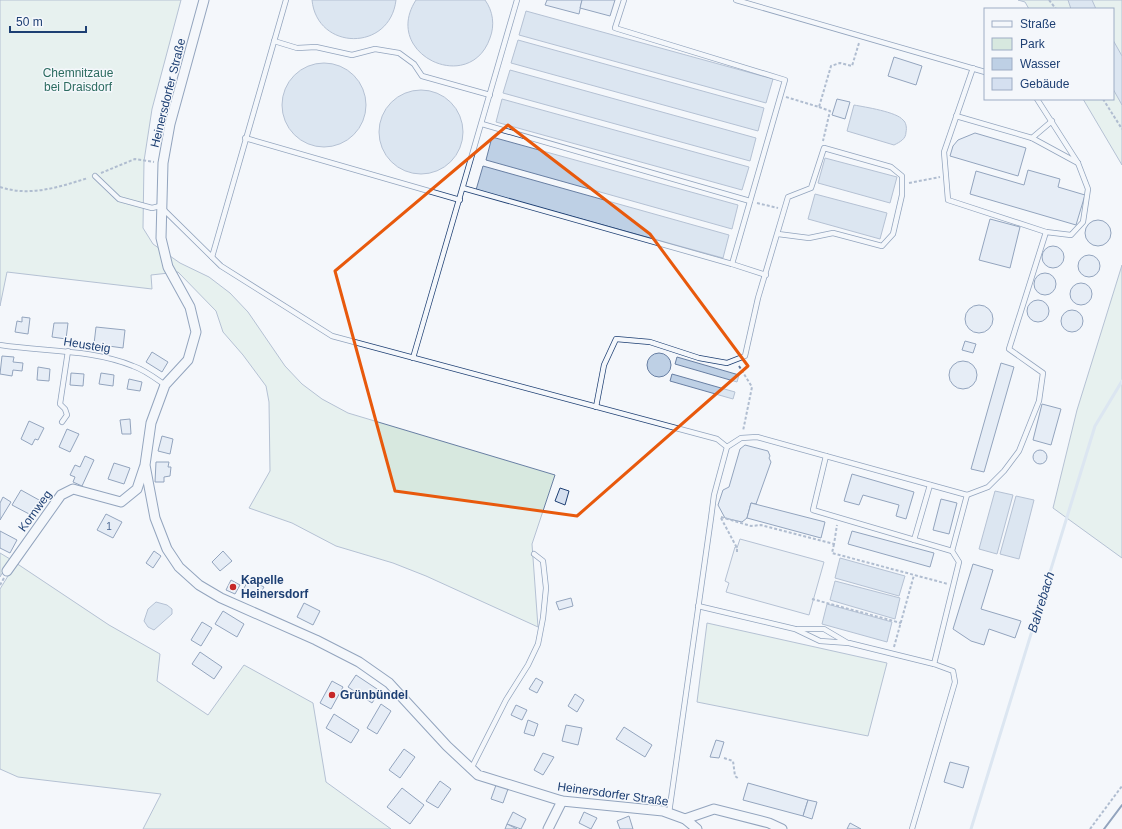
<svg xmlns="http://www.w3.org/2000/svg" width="1122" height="829" viewBox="0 0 1122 829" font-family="Arial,sans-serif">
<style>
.green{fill:#d7e8df;stroke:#687fa3}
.parking{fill:#e3e8f0;stroke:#687fa3}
.water{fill:#bed0e5;stroke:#687fa3}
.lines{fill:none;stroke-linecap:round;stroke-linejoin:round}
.stream{stroke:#bed0e5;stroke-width:3}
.building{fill:#d5e0f0;stroke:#1d3f73}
.service-casing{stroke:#1d3f73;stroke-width:6}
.minor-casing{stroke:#1d3f73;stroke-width:11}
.path{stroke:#5e769c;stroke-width:2;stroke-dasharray:3 2;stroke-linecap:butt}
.service{stroke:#f4f7fb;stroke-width:4.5}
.minor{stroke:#f4f7fb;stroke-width:9}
.wall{stroke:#1d3f73;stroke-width:2}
.marked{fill:none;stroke:#e8590c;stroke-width:3;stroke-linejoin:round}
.poi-dot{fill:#c62828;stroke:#f4f7fb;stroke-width:1.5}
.labels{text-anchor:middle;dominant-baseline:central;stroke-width:3;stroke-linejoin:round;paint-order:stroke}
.number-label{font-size:10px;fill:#4b6792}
.park-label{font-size:12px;fill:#2c6c60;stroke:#f4f7fb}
.street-label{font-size:12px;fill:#1d3f73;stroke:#f4f7fb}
.poi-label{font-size:12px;font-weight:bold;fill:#1d3f73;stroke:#f4f7fb;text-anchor:start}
.water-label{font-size:13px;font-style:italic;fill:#1d3f73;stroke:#f4f7fb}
</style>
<rect width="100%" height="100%" fill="#f4f7fb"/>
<g class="green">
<polygon points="0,0 181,0 152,109 144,161 143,228 153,244 180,263 209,277 230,293 248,312 285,366 302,384 322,399 348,413 555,475 532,544 538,627 426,576 393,563 336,546 292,523 249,508 270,471 269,402 266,386 243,355 223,332 216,311 178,272 151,275 152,289 7,272 0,306"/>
<polygon points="1018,0 1122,0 1122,165 1083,99 1113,99 1113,9 1029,9 1025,2"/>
<polygon points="1122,265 1122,558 1053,508 1077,410"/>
<polygon points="0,553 10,559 0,577"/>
<polygon points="16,563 109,625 160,654 157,681 208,715 244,665 313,703 326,782 391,829 143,829 161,794 18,777 0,769 0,589"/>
<polygon points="707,623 887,663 868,736 697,702"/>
</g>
<polygon class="parking" points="740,539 824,562 809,615 726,592 729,583 725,581 735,547 737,548"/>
<g class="water">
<path d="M312,0h84c-6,52 -79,51 -84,0z"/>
<path d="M416,0h69c8,11 10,25 5,38 -20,58 -109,16 -74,-38z"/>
<polygon points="1068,0 1092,0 1096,9 1071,9"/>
<polygon points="526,11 773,79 766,103 519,35"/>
<polygon points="518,40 764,108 758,131 511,63"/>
<polygon points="1113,40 1122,56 1122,105 1113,89"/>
<circle cx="324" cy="105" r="42"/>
<polygon points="510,70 756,138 750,161 503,93"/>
<circle cx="421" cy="132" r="42"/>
<polygon points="502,99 749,167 742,190 496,122"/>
<path d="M854,105c11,2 43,7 49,15 3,2 4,8 3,12 0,7 -6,10 -12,13l-47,-14z"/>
<polygon points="492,137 738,205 732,229 486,160"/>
<polygon points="825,158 897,177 890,203 818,183"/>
<polygon points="483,166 729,235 723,258 476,190"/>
<polygon points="815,194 887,213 880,239 808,219"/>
<circle cx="659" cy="365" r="12"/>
<polygon points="677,357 739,375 737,382 675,364"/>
<polygon points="672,374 735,392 733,399 670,381"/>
<polygon points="995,491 1013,495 997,554 979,549"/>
<polygon points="1016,496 1034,500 1019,559 1000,554"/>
<polygon points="840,558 905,576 899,596 835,578"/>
<polygon points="835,581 900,598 895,619 830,600"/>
<polygon points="156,602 167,605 172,609 172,614 154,630 148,627 144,621 148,609"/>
<polygon points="827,604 892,622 887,642 822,624"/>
</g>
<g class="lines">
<polyline class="stream" points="971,829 1095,426 1122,381"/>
</g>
<g class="building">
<polygon points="547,0 582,0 579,14 545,5"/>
<polygon points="582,0 615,0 610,16 580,8"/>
<polygon points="894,57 922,66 916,85 888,76"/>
<polygon points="837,99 850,102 845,119 832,115"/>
<polygon points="975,133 1026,148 1018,176 950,156 953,146 958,140"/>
<polygon points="1028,170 1060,179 1058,187 1085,195 1076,225 970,194 976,171 1024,185"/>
<polygon points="990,219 1020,227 1010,268 979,260"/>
<circle cx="1098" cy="233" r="13"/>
<circle cx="1053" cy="257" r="11"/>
<circle cx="1089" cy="266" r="11"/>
<circle cx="1045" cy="284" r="11"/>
<circle cx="1081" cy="294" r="11"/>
<circle cx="1038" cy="311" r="11"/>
<circle cx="979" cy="319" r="14"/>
<circle cx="1072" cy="321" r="11"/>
<polygon points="22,317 30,318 28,334 15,332 17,321 22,322"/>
<polygon points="54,323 68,323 66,339 52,337"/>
<polygon points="96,327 125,330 123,348 94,344"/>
<polygon points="965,341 976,344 973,353 962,350"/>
<polygon points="152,352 168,362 162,372 146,362"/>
<polygon points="2,356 14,357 13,362 23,363 22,371 13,370 12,376 0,374"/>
<circle cx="963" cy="375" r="14"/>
<polygon points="1001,363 1014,367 984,472 971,469"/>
<polygon points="38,367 50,369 49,381 37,380"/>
<polygon points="71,373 84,374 83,386 70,385"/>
<polygon points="101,373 114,375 113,386 99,384"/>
<polygon points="129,379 142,382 140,391 127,389"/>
<polygon points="1042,404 1061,409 1051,445 1033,440"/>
<polygon points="130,419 131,434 122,434 120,420"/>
<polygon points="29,421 44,428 38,440 35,439 32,445 21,439"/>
<polygon points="67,429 79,434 70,452 59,447"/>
<polygon points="162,436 173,439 170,454 158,451"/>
<polygon points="745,445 768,451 770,456 769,458 771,462 756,504 751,503 747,518 742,522 725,518 718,505 723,490 729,487 740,449"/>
<circle cx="1040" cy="457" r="7"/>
<polygon points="85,456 94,460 82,486 73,482 75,477 70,475 75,465 80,467"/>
<polygon points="156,462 169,462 168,467 171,467 170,476 164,477 164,482 155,482"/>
<polygon points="114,463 130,468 124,484 108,479"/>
<polygon points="852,474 914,492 906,519 896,516 899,505 863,495 859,505 844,501"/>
<polygon points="560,488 569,491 565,505 555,501"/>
<polygon points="21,490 39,500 31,515 12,505"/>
<polygon points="3,497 11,502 0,520 0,503"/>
<polygon points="941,499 957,503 949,534 933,530"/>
<polygon points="751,503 825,522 821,538 747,518"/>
<polygon points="106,514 122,522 113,538 97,530"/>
<polygon points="0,531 17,540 10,553 0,548"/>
<polygon points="852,531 934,553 930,567 848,544"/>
<polygon points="154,551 161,556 153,568 146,563"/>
<polygon points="223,551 232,561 220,571 212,562"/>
<polygon points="973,564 993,570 981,609 1021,621 1015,638 989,629 984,645 971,641 953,629"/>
<polygon points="249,579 264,587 258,597 243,590"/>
<polygon points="231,580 240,585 235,594 226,590"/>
<polygon points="571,598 573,606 559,610 556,602"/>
<polygon points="304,603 320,611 313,625 297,617"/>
<polygon points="223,611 244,624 237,637 215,624"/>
<polygon points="202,622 212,628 201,646 191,640"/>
<polygon points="200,652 222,667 214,679 192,664"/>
<polygon points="356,675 380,691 372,703 348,687"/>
<polygon points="536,678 543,682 537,693 529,689"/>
<polygon points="332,681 343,687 331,709 320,703"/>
<polygon points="575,694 584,700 577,712 568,706"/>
<polygon points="381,704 391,711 377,734 367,728"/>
<polygon points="516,705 527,710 522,720 511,715"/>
<polygon points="334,714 359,730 351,743 326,728"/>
<polygon points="528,720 538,724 534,736 524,733"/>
<polygon points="566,725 582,728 578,745 562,741"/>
<polygon points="624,727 652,745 645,757 616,739"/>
<polygon points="716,740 724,742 719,758 710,757"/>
<polygon points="404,749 415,757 400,778 389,770"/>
<polygon points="543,753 554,757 543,775 534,770"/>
<polygon points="950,762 969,767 963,788 944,782"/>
<polygon points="440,781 451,789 438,808 426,801"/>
<polygon points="748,783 808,800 803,816 743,800"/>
<polygon points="496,785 508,789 503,803 491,799"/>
<polygon points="402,788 424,805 410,824 387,807"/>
<polygon points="808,800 817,802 812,819 803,816"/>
<polygon points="513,812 526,819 521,829 507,824"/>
<polygon points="584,812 597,818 591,829 579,823"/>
<polygon points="629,816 633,829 620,829 617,821"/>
<polygon points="850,823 861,829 847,829"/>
<polygon points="507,824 517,829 505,829"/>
</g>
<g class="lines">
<defs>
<g id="service">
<polyline points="624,0 615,28 785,80 732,264 766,275"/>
<polyline points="736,0 985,72"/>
<polyline points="274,41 297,48 316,47 352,55 375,49 399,53 414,64 422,76 490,95"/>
<polyline points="973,68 944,152 948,200 1046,232"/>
<polyline points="956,116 1032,138 1052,121"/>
<polyline points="482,124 750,201"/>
<polyline points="245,138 460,200"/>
<polyline points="1032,138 1078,163"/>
<polyline points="95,176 119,199 152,208 160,206 221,266 332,336 717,439 727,447 714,495 711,518 669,813"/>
<polyline points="463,188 732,264"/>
<polyline points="212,257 286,0"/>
<path d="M0,345c45,7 91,4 133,21 12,4 22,12 32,19"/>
<polyline points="413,358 517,0"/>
<polyline points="596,407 604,365 616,339 650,342 699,358 727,363 745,356 758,298 788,197 811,188 824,148 891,167 902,176 902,195 893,234 882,246 833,233 809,238 778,234"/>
<polyline points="62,422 67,415 65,409 60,404 68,351"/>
<polyline points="727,447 741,438 757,437 967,495 988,487 1004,471 1019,451 1039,401 1043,373 1009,349 1046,232 1071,235 1083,222 1088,189 1078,163 1037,99"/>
<polyline points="826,456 813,510 952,551"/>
<polyline points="914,540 930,485"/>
<polyline points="698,606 795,629 820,641 849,643 934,664"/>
<polyline points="797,629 824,629 846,642"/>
<polyline points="471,769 506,700 528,665 538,644 543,618 546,588 543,561 534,554"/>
<polyline points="912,829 955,682 953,671 934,664 959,562 952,551 967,495"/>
</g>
<g id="minor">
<polyline points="204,0 170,124 163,163 161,238 168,267 190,307 196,332 188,360 165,385 151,423 145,465 155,518 167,549 179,567 199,585 221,598 316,640 359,662 389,683 447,746 478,775 562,801 663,811 685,819 697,829"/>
<polyline points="7,571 61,495 73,489 121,502 137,489 144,468"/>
<polyline points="685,819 714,809 769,823 782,829"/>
<polyline points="548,829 562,801"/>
</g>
</defs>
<use href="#service" class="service-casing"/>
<use href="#minor" class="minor-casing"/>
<g class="path">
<polyline points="1049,0 1056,9"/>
<polyline points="786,97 819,107 831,66 840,63 852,66 859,43"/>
<polyline points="1103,99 1122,129"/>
<polyline points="819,107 830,111 823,141"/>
<polyline points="101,173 135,159 154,162"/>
<polyline points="909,183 940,177"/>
<path d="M0,187c30,10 59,0 88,-9"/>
<polyline points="757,203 778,208"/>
<polyline points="739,366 752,387 743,431"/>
<polyline points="721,517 751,526 761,525 834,544 837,525"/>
<polyline points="721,518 737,548 737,552"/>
<polyline points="834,544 832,553 948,584"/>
<polyline points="0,585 4,578"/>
<polyline points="812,599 901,623"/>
<polyline points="894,647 914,575"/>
<polyline points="724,758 733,761 735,776 739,779"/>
<polyline points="1090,829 1122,786"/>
</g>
<use href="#service" class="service"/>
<use href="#minor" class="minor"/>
<polyline class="wall" points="1104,829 1122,805"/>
</g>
<path d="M0 0H1122V829H0ZM508,125l142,109 98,132 -171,150 -182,-25 -60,-220z" fill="#f4f7fb" fill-opacity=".55" fill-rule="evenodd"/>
<path class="marked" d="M508,125l142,109 98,132 -171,150 -182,-25 -60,-220z"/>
<g class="poi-dot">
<circle cx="233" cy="587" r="4"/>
<circle cx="332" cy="695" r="4"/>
</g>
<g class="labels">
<g class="number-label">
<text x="109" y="526">1</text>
</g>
<g class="park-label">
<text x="78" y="73">Chemnitzaue<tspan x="78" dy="14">bei Draisdorf</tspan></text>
</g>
<g class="street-label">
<text transform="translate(168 93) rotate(-76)">Heinersdorfer Straße</text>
<text transform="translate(87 345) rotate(9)">Heusteig</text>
<text transform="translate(35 511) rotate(-54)">Kornweg</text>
<text transform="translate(613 794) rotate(8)">Heinersdorfer Straße</text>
</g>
<g class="poi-label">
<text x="241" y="580">Kapelle<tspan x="241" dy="14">Heinersdorf</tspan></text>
<text x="340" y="695">Grünbündel</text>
</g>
<g class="water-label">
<text transform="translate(1041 602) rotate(-73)">Bahrebach</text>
</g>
</g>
<rect x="984" y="8" width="130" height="92" fill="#f4f7fb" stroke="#9eadc5"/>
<rect x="992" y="21" width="20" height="6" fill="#f4f7fb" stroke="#9eadc5"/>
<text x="1020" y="28" font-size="12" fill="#1d3f73">Straße</text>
<rect x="992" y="38" width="20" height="12" fill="#d7e8df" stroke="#9eadc5"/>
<text x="1020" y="48" font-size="12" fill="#1d3f73">Park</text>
<rect x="992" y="58" width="20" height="12" fill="#bed0e5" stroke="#9eadc5"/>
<text x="1020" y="68" font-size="12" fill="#1d3f73">Wasser</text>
<rect x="992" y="78" width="20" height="12" fill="#d5e0f0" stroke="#9eadc5"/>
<text x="1020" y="88" font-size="12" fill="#1d3f73">Gebäude</text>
<path d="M10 26v6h76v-6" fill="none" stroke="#1d3f73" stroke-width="2"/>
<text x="16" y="26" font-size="12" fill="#1d3f73" stroke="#f4f7fb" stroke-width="3" paint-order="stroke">50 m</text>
</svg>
